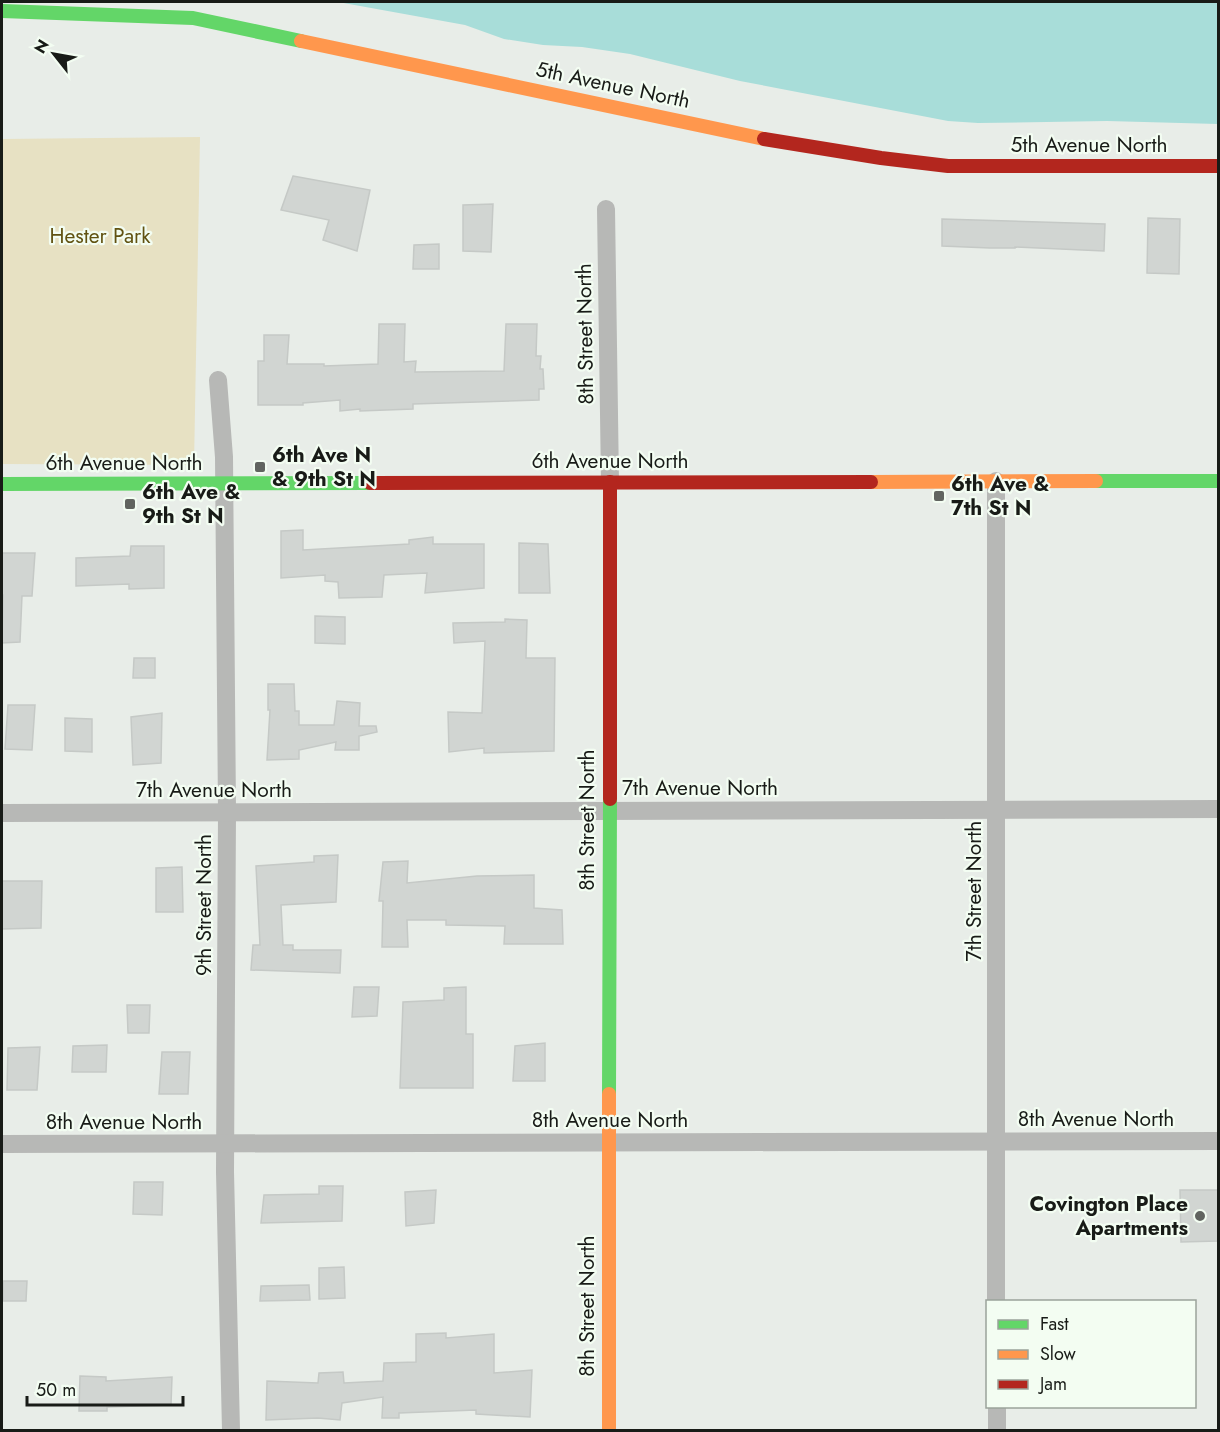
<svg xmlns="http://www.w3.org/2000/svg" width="1220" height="1432" viewBox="0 0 1220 1432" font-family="Jost,sans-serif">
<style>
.green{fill:#e7e1c3}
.water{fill:#a8ddd9}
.building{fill:#d1d5d2;stroke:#c5c9c6;stroke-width:1.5}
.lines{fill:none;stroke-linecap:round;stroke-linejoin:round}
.street{stroke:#b7b8b6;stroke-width:18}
.fast{stroke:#63d668;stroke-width:14}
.slow{stroke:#ff974d;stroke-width:14}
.jam{stroke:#b3261e;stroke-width:14}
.poi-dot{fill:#616460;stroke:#f3fdf2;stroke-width:2}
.labels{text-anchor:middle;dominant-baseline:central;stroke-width:4.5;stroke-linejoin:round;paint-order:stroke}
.street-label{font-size:21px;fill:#181b17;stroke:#f3fdf2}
.park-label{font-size:21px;fill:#615211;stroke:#f3fdf2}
.poi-label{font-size:21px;font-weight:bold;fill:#181b17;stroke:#f3fdf2;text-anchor:start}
</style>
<rect width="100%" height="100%" fill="#e8ede8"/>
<polygon class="green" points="200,137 194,465 2,464 2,139"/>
<polygon class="water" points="338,2 1218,2 1218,124 1107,121 978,123 948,121 740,81 630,54 582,47 543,45 504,39 465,25"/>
<g class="building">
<polygon points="293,176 370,190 357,251 323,240 329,220 281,210"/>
<polygon points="493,204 491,252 463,251 463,205"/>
<polygon points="1148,218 1180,219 1179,274 1147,273"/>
<polygon points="942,219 1105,224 1104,251 1015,247 1015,248 990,248 942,246"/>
<polygon points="439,244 439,269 413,269 414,245"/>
<polygon points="379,324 405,324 404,362 416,361 415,372 504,371 506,324 537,324 536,356 541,356 540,369 543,369 544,389 539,389 539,400 413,404 413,409 360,411 360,409 340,411 340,400 303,403 303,405 258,405 258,361 264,361 264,335 289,335 287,364 324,364 324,366 378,364"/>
<polygon points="303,530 303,550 409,544 409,540 433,537 433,544 484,544 484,588 425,593 427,573 384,575 382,597 339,598 338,582 325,581 325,575 281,578 281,531"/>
<polygon points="519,543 548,544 550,593 519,593"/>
<polygon points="131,546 164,546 164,588 129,589 129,584 76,586 76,558 130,556"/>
<polygon points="2,553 35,553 32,596 22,596 20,642 2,643 3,595 2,595"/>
<polygon points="315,616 345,617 345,644 315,643"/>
<polygon points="505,619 527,620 526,658 555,658 554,751 484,753 484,748 449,752 448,712 482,713 485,641 454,643 453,623 505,622"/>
<polygon points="134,658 155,658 155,678 133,678"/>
<polygon points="268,684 294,684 295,711 299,711 299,725 334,725 337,701 360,703 359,726 376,726 377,732 359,736 359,750 335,750 336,742 299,750 299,759 267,760 270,710 268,710"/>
<polygon points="8,705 35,705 32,750 5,749"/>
<polygon points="162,713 161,763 133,765 131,717"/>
<polygon points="65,718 92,719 92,752 65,751"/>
<polygon points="338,855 336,902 281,905 283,945 293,945 293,950 341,950 340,973 251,970 253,945 260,945 256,866 314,862 314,856"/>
<polygon points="408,861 407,883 477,876 534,875 534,908 562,910 563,944 504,944 505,926 446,925 446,920 407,920 408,947 382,947 383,901 379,901 383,862"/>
<polygon points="182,867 183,912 156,912 156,868"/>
<polygon points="2,881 42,881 41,928 2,929"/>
<polygon points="354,987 379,987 377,1016 352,1017"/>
<polygon points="466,987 466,1034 473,1034 473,1088 400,1088 403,1002 444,1000 444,988"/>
<polygon points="127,1005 150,1005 149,1033 128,1033"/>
<polygon points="545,1043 545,1081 513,1081 515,1046"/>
<polygon points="107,1045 106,1072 72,1072 73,1046"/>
<polygon points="40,1047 37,1090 7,1090 8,1048"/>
<polygon points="162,1052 190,1052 188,1094 159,1094"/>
<polygon points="134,1182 163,1182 162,1215 133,1214"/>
<polygon points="319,1186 343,1186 342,1221 261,1223 264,1195 319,1194"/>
<polygon points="436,1190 434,1223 406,1226 405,1192"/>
<polygon points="1180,1190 1218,1190 1218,1241 1181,1242"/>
<polygon points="344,1267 345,1298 319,1299 319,1268"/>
<polygon points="3,1281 27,1281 26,1301 3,1301"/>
<polygon points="309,1285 310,1300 260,1301 261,1286"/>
<polygon points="446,1333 446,1338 494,1334 494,1373 532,1370 530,1417 476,1414 476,1410 399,1413 399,1418 382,1418 383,1397 342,1403 340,1420 318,1418 266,1420 267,1381 318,1383 319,1373 343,1372 344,1383 383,1381 384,1363 416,1362 416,1334"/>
<polygon points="80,1376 106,1377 106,1381 172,1377 171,1405 107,1407 107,1411 79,1411"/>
</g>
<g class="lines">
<g class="street">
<polyline points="606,209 610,482"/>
<polyline points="218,380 224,457 227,812 225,1172 231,1430"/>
<polyline points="2,813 1218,809"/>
<polyline points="2,1144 1218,1141"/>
<polyline points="996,1302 996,481"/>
<polyline points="997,1406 997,1430"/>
</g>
<g class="fast">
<polyline points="2,11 193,18 301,41"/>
<polyline points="1096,481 1218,481"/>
<polyline points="2,484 370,483"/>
<polyline points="609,1094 610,799"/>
</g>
<g class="slow">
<polyline points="301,41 764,139"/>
<polyline points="871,482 1096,481"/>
<polyline points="609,1430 609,1094"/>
</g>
<g class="jam">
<polyline points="764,139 881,158 948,166 1218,166"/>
<polyline points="370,483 871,482"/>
<polyline points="610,799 610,482"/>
</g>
</g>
<g class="poi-dot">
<rect x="254" y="461" width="12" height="12" rx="3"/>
<rect x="933" y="490" width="12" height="12" rx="3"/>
<rect x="124" y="498" width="12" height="12" rx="3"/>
<circle cx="1200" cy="1216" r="6"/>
</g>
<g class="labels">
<g class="street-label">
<text transform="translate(613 85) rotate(12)">5th Avenue North</text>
<text x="1089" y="145">5th Avenue North</text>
<text transform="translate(585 334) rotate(-91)">8th Street North</text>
<text x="610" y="461">6th Avenue North</text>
<text x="124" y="463">6th Avenue North</text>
<text x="700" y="788">7th Avenue North</text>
<text x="214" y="790">7th Avenue North</text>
<text transform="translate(587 820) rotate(-90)">8th Street North</text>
<text transform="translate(974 891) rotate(-90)">7th Street North</text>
<text transform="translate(204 905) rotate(-90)">9th Street North</text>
<text x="1096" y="1119">8th Avenue North</text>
<text x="610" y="1120">8th Avenue North</text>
<text x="124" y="1122">8th Avenue North</text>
<text transform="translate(587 1306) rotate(-90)">8th Street North</text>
</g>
<g class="park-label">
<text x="100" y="236">Hester Park</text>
</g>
<g class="poi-label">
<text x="272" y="455">6th Ave N<tspan x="272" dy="24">&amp; 9th St N</tspan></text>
<text x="951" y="484">6th Ave &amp;<tspan x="951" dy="24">7th St N</tspan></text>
<text x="142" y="492">6th Ave &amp;<tspan x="142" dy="24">9th St N</tspan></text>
<text x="1188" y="1204" text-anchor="end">Covington Place<tspan x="1188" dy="24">Apartments</tspan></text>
</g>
</g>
<rect width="1220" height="1432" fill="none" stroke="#181b17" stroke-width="6"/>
<rect x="986" y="1300" width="210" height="108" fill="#f3fdf2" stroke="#9ba39a" stroke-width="1.5"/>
<rect x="998" y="1320" width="30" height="9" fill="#63d668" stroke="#9ba39a" stroke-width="1.5"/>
<text x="1040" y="1330" font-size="18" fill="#181b17">Fast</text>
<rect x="998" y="1350" width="30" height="9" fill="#ff974d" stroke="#9ba39a" stroke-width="1.5"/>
<text x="1040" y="1360" font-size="18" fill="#181b17">Slow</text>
<rect x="998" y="1380" width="30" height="9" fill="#b3261e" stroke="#9ba39a" stroke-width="1.5"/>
<text x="1040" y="1390" font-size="18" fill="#181b17">Jam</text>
<g transform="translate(54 54) rotate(301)" stroke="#f3fdf2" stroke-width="4.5" paint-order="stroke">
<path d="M0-4.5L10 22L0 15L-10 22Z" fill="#181b17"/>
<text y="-9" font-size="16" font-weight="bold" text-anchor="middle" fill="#181b17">N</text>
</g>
<path d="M27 1396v9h156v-9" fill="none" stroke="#181b17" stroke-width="3"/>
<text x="36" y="1396" font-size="18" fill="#181b17" stroke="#f3fdf2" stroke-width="4.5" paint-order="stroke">50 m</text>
</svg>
